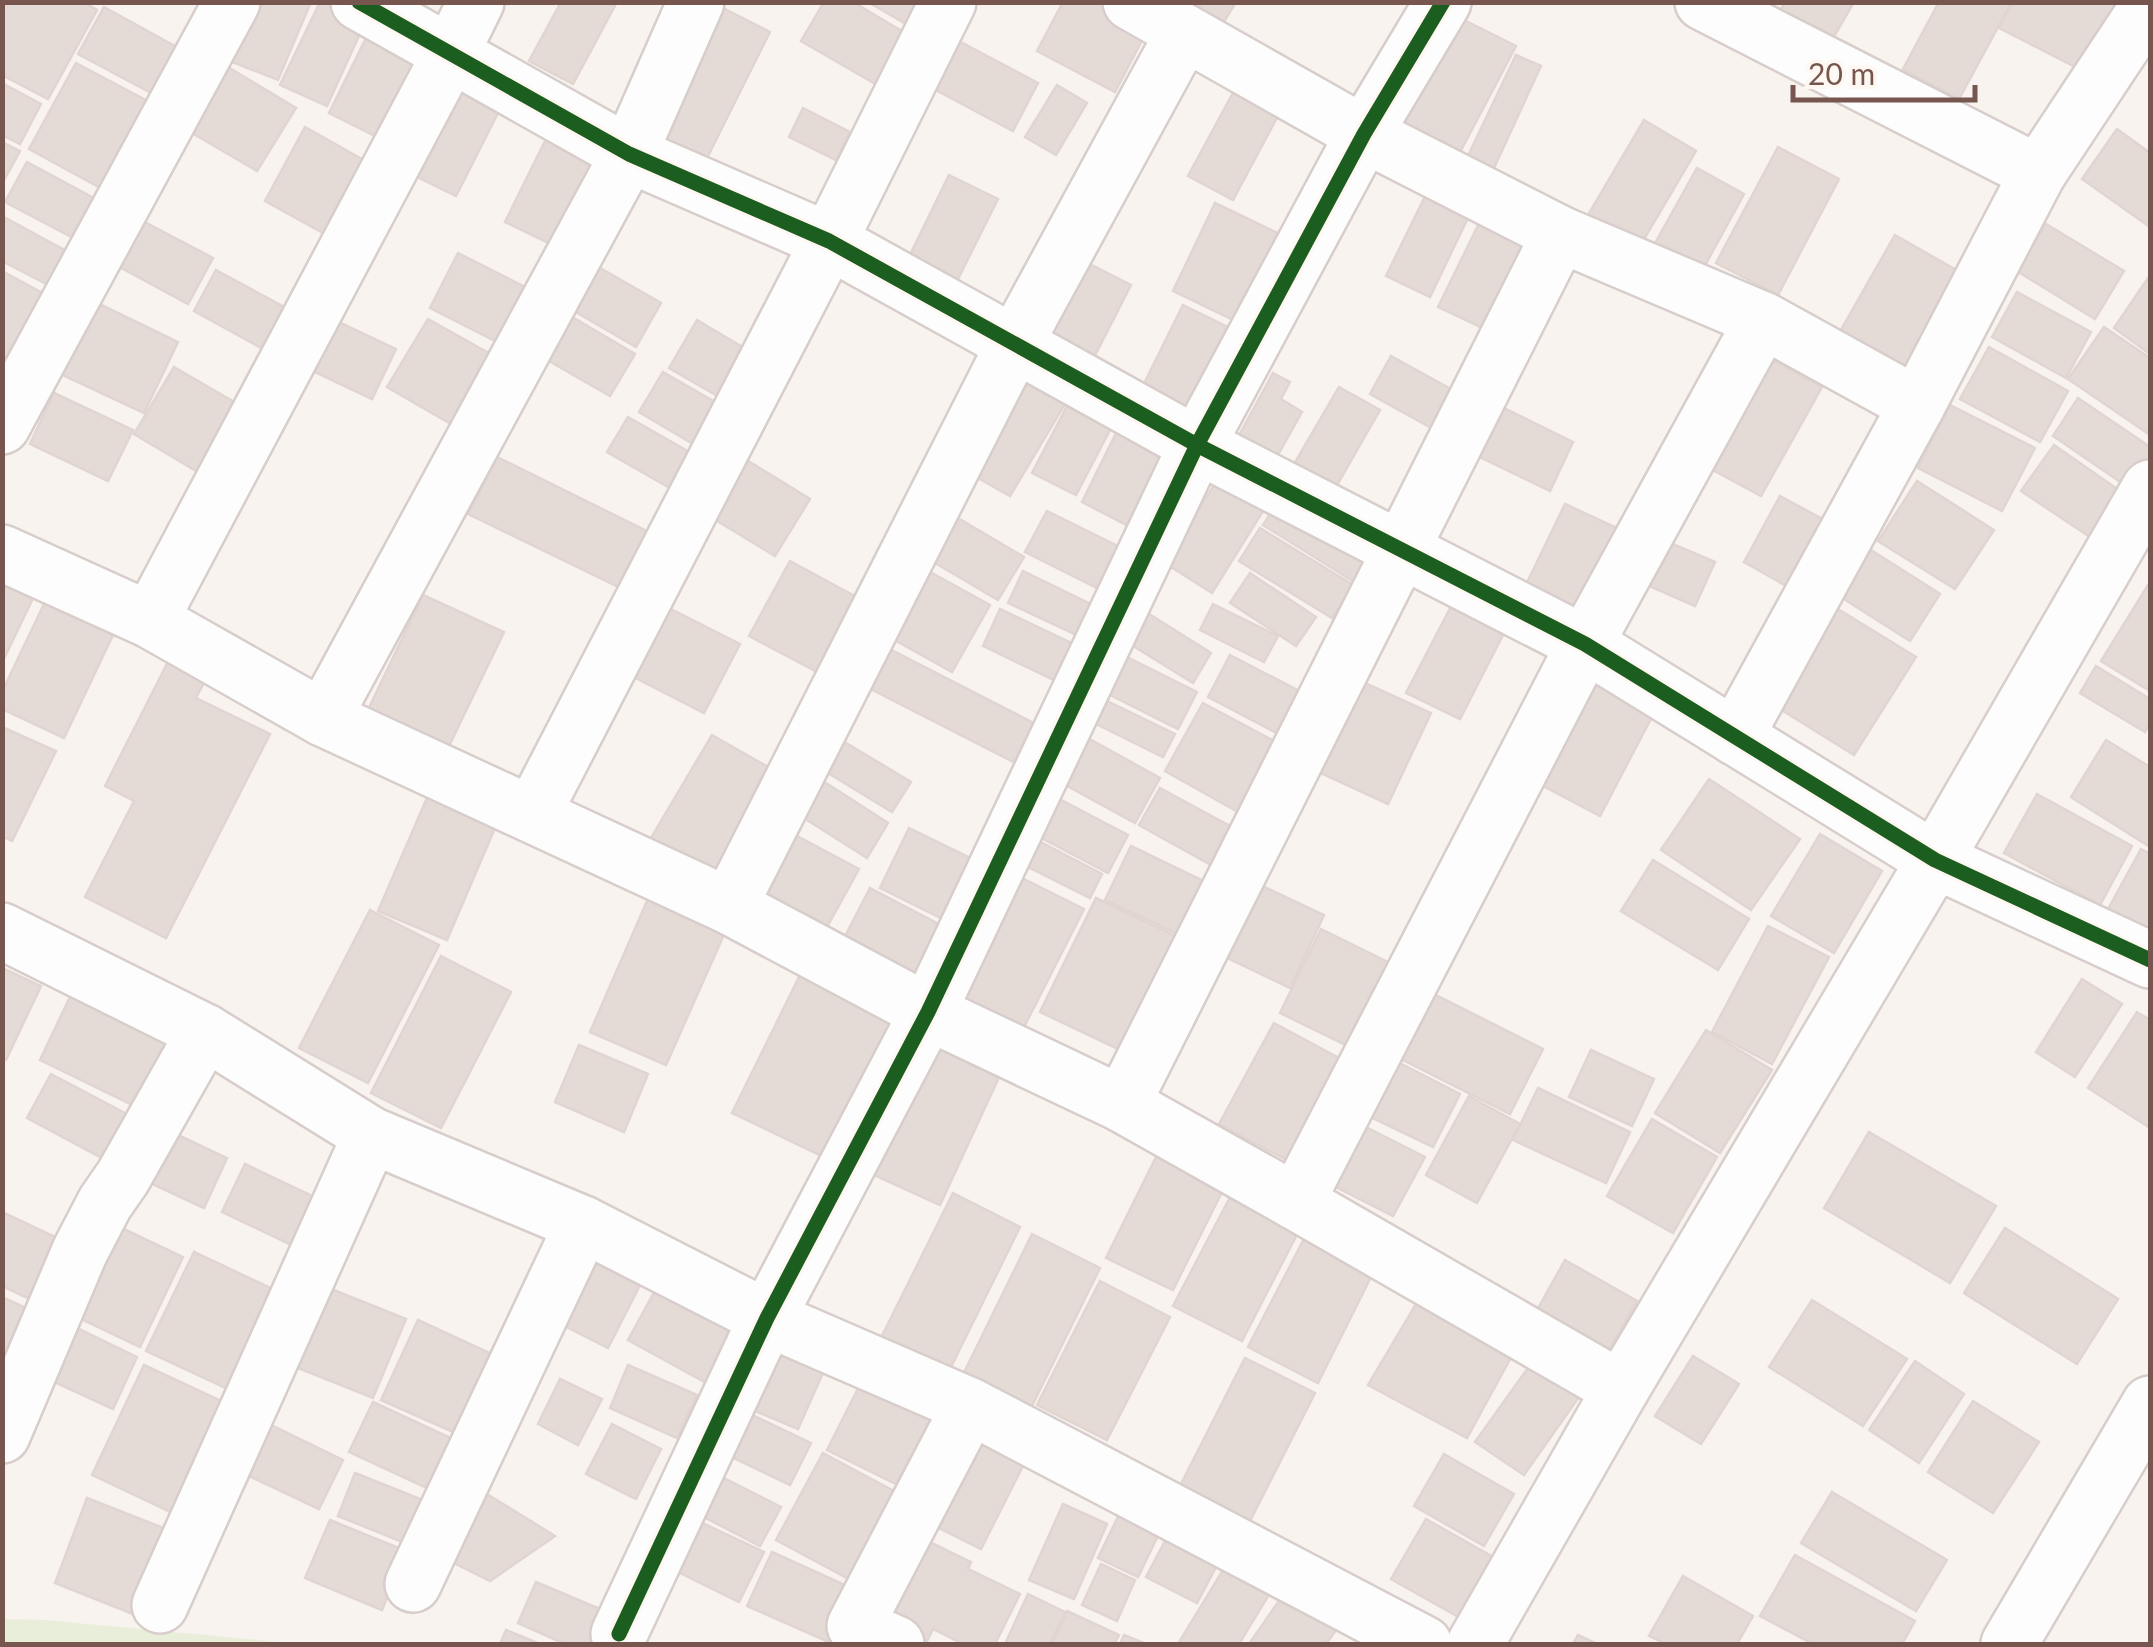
<svg xmlns="http://www.w3.org/2000/svg" width="2153" height="1647" viewBox="0 0 2153 1647" font-family="Lato,sans-serif">
<style>
.green{fill:#e9eeda}
.building{fill:#e5dbd6;stroke:#e1d5d1;stroke-width:2.5}
.lines{fill:none;stroke-linecap:round;stroke-linejoin:round}
.street-casing{stroke:#d7cecb;stroke-width:60}
.secondary-casing{stroke:#d8cecb;stroke-width:60}
.street{stroke:#fefdfd;stroke-width:55}
.secondary{stroke:#fefdfd;stroke-width:55}
.cycleway-casing{stroke:#fef7f2;stroke-width:21}
.cycleway{stroke:#1b5e20;stroke-width:15}
</style>
<rect width="100%" height="100%" fill="#f8f3ef"/>
<polygon class="green" points="3,1619 44,1620 301,1644 3,1644"/>
<g class="building">
<polygon points="2,2 83,2 97,10 48,99 2,75"/>
<polygon points="255,2 311,2 278,80 230,61"/>
<polygon points="320,2 343,2 368,16 327,106 280,85"/>
<polygon points="561,2 617,2 573,84 529,61"/>
<polygon points="824,2 853,2 915,39 886,90 801,41"/>
<polygon points="868,2 927,2 913,28"/>
<polygon points="1063,2 1109,2 1150,25 1115,92 1037,51"/>
<polygon points="1168,2 1236,2 1217,33"/>
<polygon points="1785,2 1854,2 1832,40 1780,11"/>
<polygon points="1939,2 2005,2 2010,5 1959,99 1903,69"/>
<polygon points="2012,2 2129,2 2091,75 1999,28"/>
<polygon points="719,6 770,32 701,170 649,145"/>
<polygon points="104,7 182,50 157,96 78,54"/>
<polygon points="1450,13 1516,46 1459,154 1394,121"/>
<polygon points="376,18 434,46 387,142 329,113"/>
<polygon points="957,40 1038,83 1013,131 932,88"/>
<polygon points="1516,55 1541,66 1493,170 1467,158"/>
<polygon points="218,61 296,108 257,171 180,126"/>
<polygon points="76,63 155,105 108,192 29,149"/>
<polygon points="454,73 505,99 456,196 405,171"/>
<polygon points="2,83 41,104 20,144 2,135"/>
<polygon points="1057,85 1087,103 1056,155 1025,137"/>
<polygon points="1234,91 1279,114 1233,200 1188,176"/>
<polygon points="803,108 850,132 836,160 789,137"/>
<polygon points="1644,120 1696,151 1640,246 1588,215"/>
<polygon points="305,127 383,171 343,244 265,201"/>
<polygon points="2117,129 2150,153 2150,227 2082,179"/>
<polygon points="550,131 604,158 559,248 505,222"/>
<polygon points="2,142 20,151 2,184"/>
<polygon points="1778,147 1839,179 1778,295 1716,263"/>
<polygon points="27,162 105,204 83,243 5,202"/>
<polygon points="1697,168 1744,194 1696,282 1648,256"/>
<polygon points="949,175 998,199 953,289 905,265"/>
<polygon points="1435,176 1478,197 1430,297 1386,276"/>
<polygon points="1215,203 1294,241 1250,328 1173,291"/>
<polygon points="1488,205 1542,230 1491,332 1438,307"/>
<polygon points="2,216 81,259 62,292 2,261"/>
<polygon points="139,219 213,258 188,304 114,264"/>
<polygon points="2046,224 2124,271 2095,319 2017,271"/>
<polygon points="1895,235 1965,275 1903,382 1834,342"/>
<polygon points="458,253 537,293 509,348 430,308"/>
<polygon points="1082,260 1131,285 1089,367 1039,342"/>
<polygon points="588,261 661,303 636,347 562,304"/>
<polygon points="216,270 297,314 274,355 194,311"/>
<polygon points="2,271 59,302 21,371 2,361"/>
<polygon points="2150,275 2150,354 2114,328"/>
<polygon points="2017,292 2091,332 2066,378 1992,337"/>
<polygon points="91,300 178,342 144,413 56,372"/>
<polygon points="1183,305 1236,331 1191,419 1139,394"/>
<polygon points="562,311 635,354 610,396 537,354"/>
<polygon points="328,317 396,349 372,399 304,367"/>
<polygon points="428,319 510,365 470,435 387,387"/>
<polygon points="697,320 763,359 735,406 669,368"/>
<polygon points="2104,327 2150,358 2150,435 2068,379"/>
<polygon points="1989,347 2068,391 2040,442 1960,399"/>
<polygon points="1761,354 1822,387 1761,496 1700,463"/>
<polygon points="1391,356 1467,398 1446,436 1370,394"/>
<polygon points="174,367 253,413 213,481 134,434"/>
<polygon points="1021,371 1068,399 1010,496 964,470"/>
<polygon points="663,372 734,413 710,454 639,412"/>
<polygon points="1273,373 1290,382 1281,399 1302,412 1274,462 1236,441"/>
<polygon points="1079,383 1123,405 1076,495 1032,473"/>
<polygon points="1339,387 1380,410 1329,499 1287,476"/>
<polygon points="54,393 133,430 108,481 30,444"/>
<polygon points="2078,398 2150,447 2150,461 2132,490 2053,436"/>
<polygon points="1494,403 1573,442 1550,491 1469,452"/>
<polygon points="1950,405 2035,448 2002,511 1918,468"/>
<polygon points="628,417 705,461 684,496 607,452"/>
<polygon points="1124,417 1181,444 1138,531 1082,502"/>
<polygon points="2054,445 2126,495 2096,541 2021,491"/>
<polygon points="497,457 661,538 633,594 468,514"/>
<polygon points="745,459 810,499 775,556 709,516"/>
<polygon points="1221,474 1268,503 1212,593 1165,563"/>
<polygon points="1917,481 1994,530 1955,589 1878,541"/>
<polygon points="1283,494 1379,554 1359,585 1263,525"/>
<polygon points="1780,496 1826,521 1790,588 1744,562"/>
<polygon points="1565,504 1617,528 1574,616 1523,591"/>
<polygon points="946,511 1024,557 998,600 920,554"/>
<polygon points="1047,511 1130,552 1109,594 1025,552"/>
<polygon points="1260,528 1353,585 1332,618 1239,561"/>
<polygon points="1656,537 1715,562 1695,606 1636,580"/>
<polygon points="1871,550 1940,594 1910,641 1841,597"/>
<polygon points="790,561 862,600 823,675 749,636"/>
<polygon points="912,562 990,605 952,672 875,629"/>
<polygon points="1023,571 1097,607 1083,638 1008,603"/>
<polygon points="1250,573 1316,617 1296,646 1230,603"/>
<polygon points="2,575 37,590 2,663"/>
<polygon points="55,581 123,614 64,738 2,709 2,692"/>
<polygon points="2148,585 2150,587 2150,691 2101,661"/>
<polygon points="423,595 504,632 447,750 367,712"/>
<polygon points="1456,597 1509,623 1460,719 1406,693"/>
<polygon points="659,603 740,644 704,713 624,672"/>
<polygon points="1213,604 1278,636 1264,662 1200,630"/>
<polygon points="1833,606 1916,657 1854,755 1772,704"/>
<polygon points="1000,609 1080,647 1062,684 983,646"/>
<polygon points="1146,612 1211,653 1193,683 1127,642"/>
<polygon points="876,642 1051,732 1031,771 855,681"/>
<polygon points="1115,651 1197,692 1178,729 1096,688"/>
<polygon points="172,654 209,673 196,698 270,734 166,938 85,897 134,801 105,786"/>
<polygon points="1230,655 1307,695 1286,738 1208,697"/>
<polygon points="2096,666 2150,699 2150,723 2145,732 2080,693"/>
<polygon points="1343,673 1431,713 1388,804 1301,764"/>
<polygon points="1582,675 1654,713 1600,816 1528,778"/>
<polygon points="1093,694 1175,734 1163,757 1082,717"/>
<polygon points="1203,703 1278,743 1240,813 1165,771"/>
<polygon points="2,727 56,751 12,841 2,836"/>
<polygon points="712,735 791,780 724,895 645,848"/>
<polygon points="1086,737 1160,778 1135,823 1060,782"/>
<polygon points="838,738 911,782 892,812 820,768"/>
<polygon points="2106,740 2150,767 2150,847 2071,797"/>
<polygon points="1709,779 1800,839 1751,910 1661,850"/>
<polygon points="823,781 888,823 867,858 801,816"/>
<polygon points="1160,788 1241,832 1220,870 1139,825"/>
<polygon points="430,791 498,821 447,940 378,911"/>
<polygon points="1048,793 1128,835 1108,873 1028,831"/>
<polygon points="2037,794 2132,846 2100,905 2004,853"/>
<polygon points="782,828 859,869 822,936 744,896"/>
<polygon points="909,828 987,866 957,926 880,888"/>
<polygon points="1820,834 1882,871 1834,953 1771,916"/>
<polygon points="1033,838 1102,874 1090,898 1020,863"/>
<polygon points="1131,846 1216,887 1190,940 1105,900"/>
<polygon points="2141,849 2150,854 2150,936 2106,913"/>
<polygon points="1653,860 1749,919 1718,970 1621,911"/>
<polygon points="1239,875 1324,915 1290,988 1204,947"/>
<polygon points="1022,878 1084,909 1020,1035 958,1004"/>
<polygon points="654,885 731,919 666,1065 590,1032"/>
<polygon points="870,888 954,932 919,999 836,954"/>
<polygon points="1096,898 1192,944 1137,1058 1040,1012"/>
<polygon points="370,910 439,945 368,1083 299,1048"/>
<polygon points="1768,926 1829,957 1772,1064 1712,1032"/>
<polygon points="1321,929 1398,967 1356,1050 1280,1013"/>
<polygon points="441,956 511,992 441,1128 371,1093"/>
<polygon points="2,968 41,986 6,1060 2,1059"/>
<polygon points="803,969 899,1015 828,1159 732,1113"/>
<polygon points="2082,979 2122,1004 2075,1077 2036,1052"/>
<polygon points="78,980 191,1035 151,1114 40,1060"/>
<polygon points="1424,989 1543,1049 1510,1114 1391,1054"/>
<polygon points="2137,1012 2150,1020 2150,1128 2088,1088"/>
<polygon points="1274,1023 1352,1065 1296,1165 1219,1124"/>
<polygon points="1706,1030 1772,1070 1720,1153 1655,1113"/>
<polygon points="926,1041 1000,1075 940,1205 865,1171"/>
<polygon points="579,1045 648,1074 624,1132 555,1102"/>
<polygon points="1591,1050 1654,1079 1632,1126 1569,1097"/>
<polygon points="1390,1058 1460,1094 1433,1147 1362,1113"/>
<polygon points="51,1074 140,1121 115,1165 27,1118"/>
<polygon points="1538,1088 1630,1132 1606,1183 1513,1140"/>
<polygon points="1469,1096 1520,1124 1477,1203 1426,1175"/>
<polygon points="1652,1119 1717,1157 1673,1233 1607,1196"/>
<polygon points="1352,1120 1425,1157 1393,1216 1320,1179"/>
<polygon points="161,1127 227,1158 204,1208 137,1177"/>
<polygon points="1869,1132 1996,1206 1950,1283 1824,1208"/>
<polygon points="1163,1143 1230,1176 1173,1290 1106,1258"/>
<polygon points="245,1164 323,1201 300,1249 222,1212"/>
<polygon points="1238,1182 1306,1217 1242,1341 1173,1306"/>
<polygon points="953,1193 1020,1227 948,1373 880,1340"/>
<polygon points="2,1212 68,1243 40,1304 2,1286"/>
<polygon points="107,1221 183,1257 140,1347 64,1311"/>
<polygon points="2005,1228 2118,1299 2077,1364 1964,1293"/>
<polygon points="1032,1234 1100,1268 1024,1422 956,1389"/>
<polygon points="1305,1237 1374,1271 1318,1383 1248,1347"/>
<polygon points="194,1252 275,1290 228,1389 146,1351"/>
<polygon points="575,1252 640,1285 608,1348 543,1315"/>
<polygon points="1565,1260 1637,1301 1608,1352 1536,1312"/>
<polygon points="662,1278 745,1323 710,1385 628,1340"/>
<polygon points="1100,1281 1170,1317 1107,1440 1037,1405"/>
<polygon points="321,1285 406,1319 373,1398 288,1364"/>
<polygon points="2,1297 39,1314 2,1370"/>
<polygon points="1419,1299 1515,1350 1467,1438 1368,1385"/>
<polygon points="1812,1300 1907,1359 1863,1426 1769,1367"/>
<polygon points="418,1320 505,1360 469,1439 381,1400"/>
<polygon points="67,1323 137,1357 113,1409 41,1376"/>
<polygon points="780,1335 830,1357 798,1429 748,1408"/>
<polygon points="1538,1354 1586,1387 1524,1475 1475,1442"/>
<polygon points="1693,1356 1739,1384 1701,1444 1655,1416"/>
<polygon points="1245,1358 1315,1393 1250,1521 1180,1486"/>
<polygon points="1915,1361 1964,1394 1919,1463 1869,1430"/>
<polygon points="144,1365 230,1405 177,1515 92,1475"/>
<polygon points="628,1365 697,1395 677,1438 610,1408"/>
<polygon points="870,1365 953,1407 910,1491 827,1450"/>
<polygon points="560,1379 602,1399 578,1445 538,1424"/>
<polygon points="1973,1401 2039,1442 1993,1513 1928,1472"/>
<polygon points="373,1402 466,1445 442,1495 349,1452"/>
<polygon points="742,1410 811,1443 790,1485 721,1452"/>
<polygon points="261,1420 343,1460 319,1509 236,1470"/>
<polygon points="979,1420 1033,1446 981,1549 927,1522"/>
<polygon points="612,1424 661,1449 636,1499 586,1474"/>
<polygon points="823,1453 907,1498 860,1585 776,1540"/>
<polygon points="1444,1454 1514,1494 1484,1546 1414,1506"/>
<polygon points="355,1473 435,1505 417,1548 338,1516"/>
<polygon points="716,1474 781,1507 760,1546 696,1513"/>
<polygon points="482,1491 555,1536 490,1581 448,1560"/>
<polygon points="1832,1492 1947,1560 1916,1611 1801,1543"/>
<polygon points="87,1498 166,1529 133,1614 55,1583"/>
<polygon points="1126,1500 1166,1519 1138,1577 1098,1558"/>
<polygon points="1063,1504 1107,1524 1074,1599 1029,1580"/>
<polygon points="1426,1519 1500,1561 1464,1620 1391,1579"/>
<polygon points="330,1520 406,1551 382,1610 305,1578"/>
<polygon points="696,1520 764,1552 739,1602 672,1569"/>
<polygon points="1175,1522 1226,1548 1197,1603 1146,1577"/>
<polygon points="911,1533 971,1562 968,1569 1020,1594 995,1644 963,1644 933,1629 927,1641 871,1613"/>
<polygon points="772,1552 854,1589 829,1642 747,1606"/>
<polygon points="1232,1555 1276,1583 1239,1644 1178,1644"/>
<polygon points="1795,1555 1915,1621 1902,1644 1813,1644 1760,1616"/>
<polygon points="1101,1564 1135,1580 1117,1621 1082,1605"/>
<polygon points="1683,1576 1753,1616 1737,1644 1666,1644 1649,1636"/>
<polygon points="536,1582 614,1615 600,1644 565,1644 518,1623"/>
<polygon points="1028,1594 1065,1612 1050,1644 1005,1644"/>
<polygon points="1283,1595 1336,1630 1326,1644 1249,1644"/>
<polygon points="1067,1611 1119,1635 1114,1644 1052,1644"/>
<polygon points="506,1630 540,1644 500,1644"/>
<polygon points="1124,1635 1146,1644 1120,1644"/>
<polygon points="1578,1635 1597,1644 1573,1644"/>
</g>
<g class="lines">
<defs>
<g id="street">
<polyline points="359,2 629,154 829,241 1197,445 1585,644 1935,860 2150,960"/>
<polyline points="1131,2 1364,134 1560,234 1763,320 1917,405"/>
<polyline points="1703,2 2038,173"/>
<polyline points="2,426 232,2"/>
<polyline points="2,553 150,620 323,718 729,906 928,1012 1122,1104 1296,1202 1621,1389"/>
<polyline points="150,620 451,53 476,2"/>
<polyline points="323,718 629,154 696,2"/>
<polyline points="1735,737 1917,405 2038,173 2150,4"/>
<polyline points="533,813 829,241 948,2"/>
<polyline points="729,906 1015,343 1184,33"/>
<polyline points="2,931 205,1032 371,1135 583,1224 767,1318 970,1406 1424,1644"/>
<polyline points="1122,1104 1560,234"/>
<polyline points="1296,1202 1585,644 1763,320"/>
<polyline points="2,1435 80,1251 105,1203 123,1177 205,1032"/>
<polyline points="413,1584 583,1224"/>
<polyline points="160,1605 371,1135"/>
<polyline points="619,1634 767,1318 928,1012 1197,445 1364,134 1443,2"/>
<polyline points="896,1644 855,1626 970,1406"/>
<polyline points="2009,1644 2150,1404"/>
</g>
<polyline id="secondary" points="1475,1644 1621,1389 1935,860 2150,488"/>
</defs>
<use href="#street" class="street-casing"/>
<use href="#secondary" class="secondary-casing"/>
<use href="#street" class="street"/>
<use href="#secondary" class="secondary"/>
<defs>
<g id="cycleway">
<polyline points="359,2 629,154 829,241 1197,445 1585,644 1935,860 2150,960"/>
<polyline points="619,1634 767,1318 928,1012 1197,445 1364,134 1443,2"/>
</g>
</defs>
<use href="#cycleway" class="cycleway-casing"/>
<use href="#cycleway" class="cycleway"/>
</g>
<rect width="2153" height="1647" fill="none" stroke="#76564f" stroke-width="10"/>
<path d="M1793 85v15h182v-15" fill="none" stroke="#76564f" stroke-width="5"/>
<text x="1808" y="85" font-size="30" fill="#76564f" stroke="#fef7f2" stroke-width="8" paint-order="stroke">20 m</text>
</svg>
